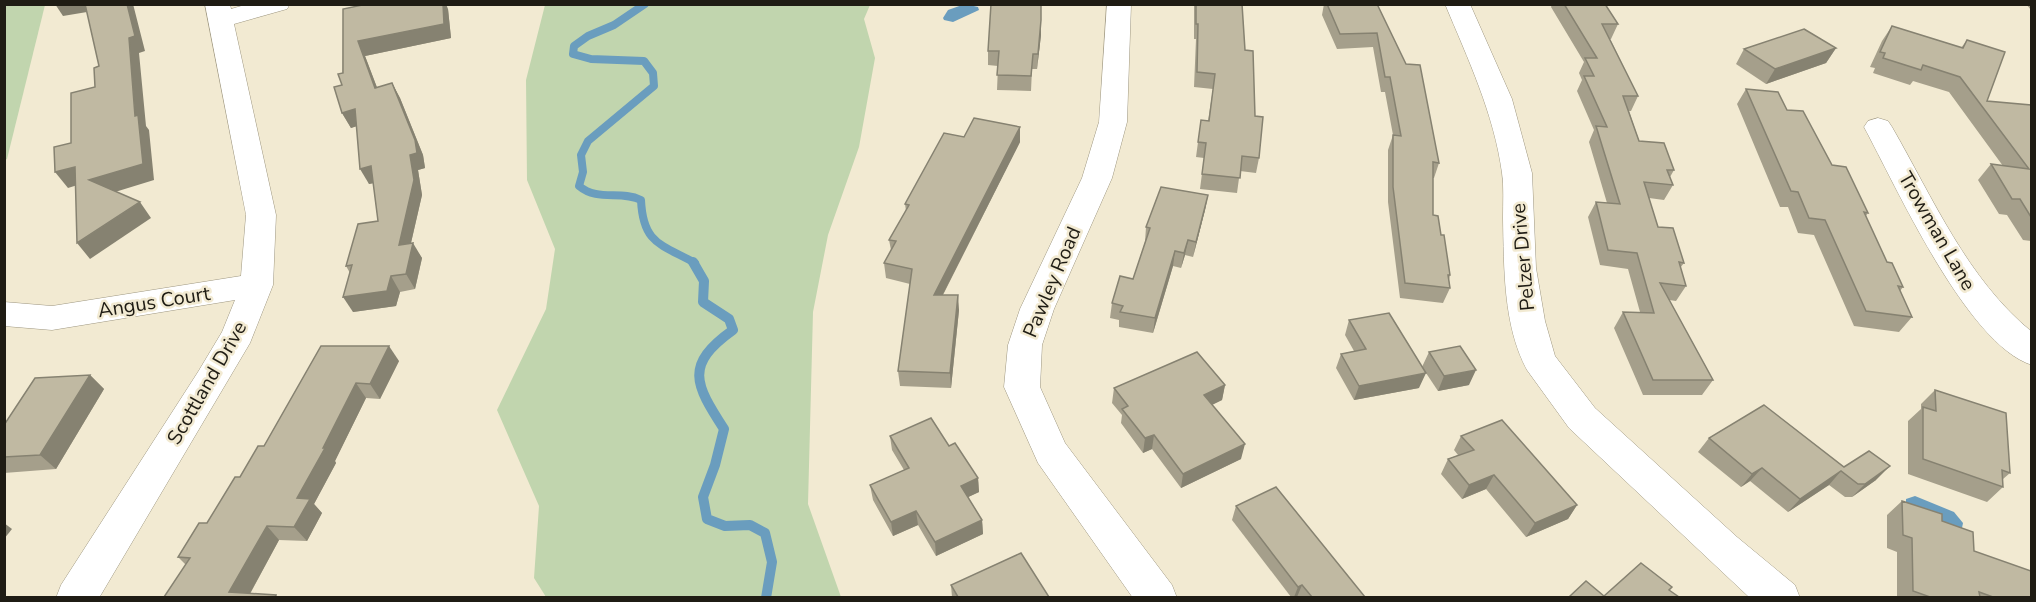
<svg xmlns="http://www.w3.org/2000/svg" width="2036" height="602" viewBox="0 0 2036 602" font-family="'Nunito Sans',sans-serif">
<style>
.green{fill:#c1d5ae}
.water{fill:#6a9dbe}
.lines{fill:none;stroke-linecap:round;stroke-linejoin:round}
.stream-far1{stroke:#6a9dbe;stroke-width:8}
.stream{stroke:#6a9dbe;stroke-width:10}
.street-casing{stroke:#9e9781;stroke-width:1}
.street{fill:#fff;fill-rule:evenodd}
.wall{fill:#a59f8b}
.shaded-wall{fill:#868271}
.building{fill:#c0b9a2;stroke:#868271;stroke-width:1.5}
.labels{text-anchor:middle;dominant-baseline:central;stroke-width:5;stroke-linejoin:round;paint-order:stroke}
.street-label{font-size:20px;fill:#1f1c14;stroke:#f2ead2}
</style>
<rect width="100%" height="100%" fill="#f2ead2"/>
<g class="green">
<polygon points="5,4 45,5 7,159 5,160"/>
<polygon points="545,5 870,5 864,19 875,58 859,147 828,235 813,312 808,504 841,597 546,597 534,578 539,506 497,410 546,309 555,249 527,180 526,80"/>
</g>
<g class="water">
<polygon points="965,4 978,7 979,10 953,22 944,20 943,18 948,10"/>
<polygon points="1915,496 1954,512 1963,523 1962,528 1958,530 1906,503 1906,499"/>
</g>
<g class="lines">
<path class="stream-far1" d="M645,4l-31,21 -26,11 -14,10 -1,8 18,5 53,2 9,12 1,13 -66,55 -7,14 2,17 -4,14c19,16 41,4 62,14 2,44 20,44 54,63"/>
<path class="stream" d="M693,262l11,19 -1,21 26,17 4,11c-49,35 -38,54 -9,99l-9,36 -12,32 4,22 18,7 25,-1 15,8 7,29 -6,36"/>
<defs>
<g id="street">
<polygon points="205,4 230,4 231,9 248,4 290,4 287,9 234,24 276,215 273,285 250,343 99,598 56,598 61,585 198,372 222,332 235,300 52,330 4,326 4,302 52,306 241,276 246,215"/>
<polygon points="1107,4 1131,4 1127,122 1112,178 1054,309 1042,345 1040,387 1065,443 1172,585 1177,598 1133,598 1038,463 1004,387 1008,345 1020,309 1082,178 1099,122"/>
<path d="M1445,4h25l42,95 20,74 4,95 9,53 10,35 40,52 142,129 58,48 5,13h-50l-181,-170 -42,-58c-24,-44 -23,-103 -24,-152 0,-15 1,-31 -1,-45 -8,-59 -34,-114 -57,-169z"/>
<path d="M1878,118l10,3 4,6c41,71 75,152 140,205v33c-65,-20 -136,-179 -168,-238l4,-6z"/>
</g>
</defs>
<use href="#street" class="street-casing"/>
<use href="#street" class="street"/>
</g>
<g class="wall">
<polygon points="1194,4 1242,4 1245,50 1255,116 1259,158 1256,173 1240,171 1237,193 1200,189 1204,158 1196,157 1201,120 1208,121 1213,89 1194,87 1196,39 1194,39"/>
<polygon points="1324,4 1377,4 1439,163 1434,178 1433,178 1433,215 1441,235 1450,275 1449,280 1450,288 1443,303 1400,298 1388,202 1388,150 1393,135 1385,92 1381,92 1373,47 1337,49 1322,15"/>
<polygon points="1552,4 1605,4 1618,24 1611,39 1610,39 1638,96 1631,111 1629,111 1639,141 1674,170 1670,177 1673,185 1664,200 1649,198 1658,227 1684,263 1680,268 1686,286 1676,301 1669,300 1713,380 1702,395 1643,395 1614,328 1623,312 1640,312 1628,269 1600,265 1588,217 1596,202 1607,203 1589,142 1594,130 1577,91 1582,80 1579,73 1584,62 1551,7"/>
<polygon points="2026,4 2031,4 2031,10"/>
<polygon points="343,9 448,9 451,38 365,56 377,88 392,83 400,98 423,155 425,168 418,170 422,195 411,243 422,258 415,289 400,292 396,306 353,312 350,273 346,266 378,221 373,183 369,184 357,126 351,128 342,113"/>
<polygon points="1892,26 1961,48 1967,40 1987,101 2031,105 2031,241 2023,240 2007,215 1999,214 1978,180 1991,164 2003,166 1949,92 1913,81 1910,85 1873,73 1875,68 1870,67 1882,41"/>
<polygon points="1041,35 1037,69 1032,69 1031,91 997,90 998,66 988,65 988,51"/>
<polygon points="1836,48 1826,63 1766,84 1736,64 1744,49"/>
<polygon points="1746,89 1787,110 1832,165 1868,213 1865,217 1887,262 1903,287 1900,291 1912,317 1899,332 1854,326 1814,235 1798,233 1788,207 1780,207 1737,104"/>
<polygon points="1020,127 1020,142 943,295 959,310 951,388 900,386 898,371 910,284 886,278 884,263 891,250 889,240 906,211 905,204 964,137"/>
<polygon points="1208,195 1205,210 1193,257 1185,255 1181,268 1173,266 1153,333 1119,327 1119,320 1110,318 1112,303 1133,279 1145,242 1146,227"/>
<polygon points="1349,320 1419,388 1354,400 1336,368 1341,354 1354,351 1345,335"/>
<polygon points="321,346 399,361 380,399 366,398 335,461 336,463 314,504 322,513 307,541 279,540 250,594 276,595 278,597 164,597 186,565 178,557 207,523 240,477 264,446"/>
<polygon points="1429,352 1469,385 1438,391 1422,367"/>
<polygon points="90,375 104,389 56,469 4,473 4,425"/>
<polygon points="1225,385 1222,400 1212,405 1241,459 1181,488 1152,449 1143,453 1121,423 1122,415 1112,403 1114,388"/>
<polygon points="1935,390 2010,473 2003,479 2003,487 1987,502 1908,474 1908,421 1921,409 1921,404"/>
<polygon points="890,436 949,446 978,478 979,492 968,497 982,520 983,534 936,556 918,525 893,536 873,500 870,485 904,470 892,450"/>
<polygon points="1461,436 1577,505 1568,519 1526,537 1486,489 1462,499 1441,474 1448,459 1458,455 1454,450"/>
<polygon points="1709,438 1844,467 1876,480 1852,497 1845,497 1829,485 1788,512 1750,481 1741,487 1698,452"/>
<polygon points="1902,501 1942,521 1974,551 2031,597 1897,597 1897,552 1887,548 1887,515"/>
<polygon points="1236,506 1365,597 1291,597 1232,520"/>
<polygon points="951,585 1049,597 952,597"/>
</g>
<g class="shaded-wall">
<polygon points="55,4 88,4 93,11 63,16"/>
<polygon points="127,4 133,4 145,51 139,53 146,126 149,130 154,180 102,196 89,180 135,116 129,38"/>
<polygon points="443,4 446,4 448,9 451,38 365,56 383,103 375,88 358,41"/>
<polygon points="1041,20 1041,35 1037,69 1038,54"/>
<polygon points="1836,48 1826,63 1766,84 1775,69"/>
<polygon points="392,83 400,98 423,155 425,168 418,170 422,195 407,260 399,245 410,155"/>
<polygon points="355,109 363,124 351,128 342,113"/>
<polygon points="1020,127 1020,142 935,310 934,295"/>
<polygon points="371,166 380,182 369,184 360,169"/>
<polygon points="75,167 87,182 68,188 55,172"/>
<polygon points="1208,195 1205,210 1193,257 1196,242"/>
<polygon points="140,202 151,218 90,259 77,243"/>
<polygon points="1188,240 1185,255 1181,268 1184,253"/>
<polygon points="413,243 422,258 415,289 406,274"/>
<polygon points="1175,251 1173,266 1153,333 1155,318"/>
<polygon points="391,276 400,292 396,306 353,312 343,297"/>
<polygon points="958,295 959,310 951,388 950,373"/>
<polygon points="389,346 399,361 380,399 370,384"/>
<polygon points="1476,370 1469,385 1438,391 1444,376"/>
<polygon points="1426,373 1419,388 1354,400 1359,386"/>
<polygon points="90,375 104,389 56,469 40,455"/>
<polygon points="356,383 366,398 335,461 336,463 314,504 322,513 307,541 294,527 297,498"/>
<polygon points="1225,385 1222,400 1201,410 1204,395"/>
<polygon points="1154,435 1152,449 1143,453 1145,438"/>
<polygon points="1245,444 1241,459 1181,488 1183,474"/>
<polygon points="1890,466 1876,480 1852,497 1865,484"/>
<polygon points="1762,468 1750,481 1741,487 1752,474"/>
<polygon points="1841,471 1829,485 1788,512 1800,499"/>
<polygon points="1494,475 1486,489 1462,499 1469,485"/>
<polygon points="978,478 979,492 962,500 961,486"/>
<polygon points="1577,505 1568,519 1526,537 1535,523"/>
<polygon points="916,511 918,525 893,536 891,522"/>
<polygon points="982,520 983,534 936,556 935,542"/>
<polygon points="4,523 12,529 4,539"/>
<polygon points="267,526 279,540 248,597 229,592"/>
<polygon points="1302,585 1297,597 1294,597 1298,587"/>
</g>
<g class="building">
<polygon points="85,4 127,4 135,36 129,38 135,116 138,115 143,164 89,180 140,202 77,243 75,167 55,172 54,147 71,143 71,93 95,87 94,68 99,66"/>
<polygon points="367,4 443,4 444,24 358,41 375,88 392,83 415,140 417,153 410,155 414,180 399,245 413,243 406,274 391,276 387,291 343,297 352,265 346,266 358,224 378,221 371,166 360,169 355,109 342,113 334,87 342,85 338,74 343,73 343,9"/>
<polygon points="991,4 1041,4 1041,20 1038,54 1033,54 1031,76 997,75 999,51 988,51"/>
<polygon points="1196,4 1242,4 1245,50 1253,51 1255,116 1263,117 1259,158 1242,156 1240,178 1202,174 1206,143 1198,142 1201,120 1209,121 1215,74 1197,72 1198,24 1196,24"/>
<polygon points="1327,4 1377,4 1406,64 1420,65 1439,163 1433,162 1433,215 1438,216 1441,235 1444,235 1450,275 1448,275 1450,288 1405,283 1393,187 1393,135 1401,136 1390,77 1385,77 1377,33 1340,34"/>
<polygon points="1564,4 1605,4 1618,24 1602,24 1638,96 1623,96 1639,141 1664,143 1674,170 1667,170 1673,185 1644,182 1658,227 1673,228 1684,263 1679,262 1686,286 1660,283 1713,380 1653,380 1623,312 1654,313 1637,253 1608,250 1596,202 1620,204 1596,126 1607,127 1584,76 1594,76 1585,58 1597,58"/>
<polygon points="1892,26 1963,48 1967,40 2005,52 1987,101 2031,105 2031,217 2020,199 2012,199 1991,164 2029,169 1960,77 1923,65 1921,70 1883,58 1885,53 1880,52"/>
<polygon points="1804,29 1836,48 1775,69 1744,49"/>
<polygon points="1746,89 1778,92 1787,110 1803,111 1832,165 1846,167 1868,213 1864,212 1887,262 1892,263 1903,287 1898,286 1912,317 1866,311 1825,220 1809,218 1798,192 1791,191"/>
<polygon points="974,118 1020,127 934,295 958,295 950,373 898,371 912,269 884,263 896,241 889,240 909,205 905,204 944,133 964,137"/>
<polygon points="1161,187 1208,195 1196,242 1188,240 1184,253 1175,251 1155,318 1120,312 1123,306 1112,303 1120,276 1133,279 1150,228 1146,227"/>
<polygon points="1389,313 1426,373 1359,386 1341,354 1366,349 1349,320"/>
<polygon points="321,346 389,346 370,384 356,383 323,448 325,448 297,498 310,499 294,527 267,526 229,592 276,595 275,597 164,597 190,558 178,557 199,523 207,523 235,477 240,477 258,446 264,446"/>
<polygon points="1460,346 1476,370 1444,376 1429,352"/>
<polygon points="1197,352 1225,385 1204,395 1245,444 1183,474 1154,435 1145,438 1122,409 1128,406 1114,388"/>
<polygon points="90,375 40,455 4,457 4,425 35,378"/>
<polygon points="1935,390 2006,413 2010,473 2002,470 2003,487 1923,459 1923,407 1936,411"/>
<polygon points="1764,405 1844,467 1869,451 1890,466 1865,484 1858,484 1841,471 1800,499 1762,468 1752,474 1709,438"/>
<polygon points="931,418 949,446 955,443 978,478 961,486 982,520 935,542 916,511 891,522 870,485 909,468 890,436"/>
<polygon points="1502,420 1577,505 1535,523 1494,475 1469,485 1448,459 1474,450 1461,436"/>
<polygon points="1276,487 1365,597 1312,597 1302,585 1298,587 1236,506"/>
<polygon points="1902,501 1942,514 1942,521 1973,532 1974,551 2031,571 2031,597 1993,597 1979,592 1980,597 1930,597 1913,591 1912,538 1903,535"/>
<polygon points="1021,553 1049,597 958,597 951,585"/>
<polygon points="1641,563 1672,587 1669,590 1679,597 1569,597 1586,581 1604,596"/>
</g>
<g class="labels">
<g class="street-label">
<text transform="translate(1937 231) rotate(60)">Trowman Lane</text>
<text transform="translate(1523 257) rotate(-95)">Pelzer Drive</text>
<text transform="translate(1052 282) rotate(-67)">Pawley Road</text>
<text transform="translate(154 302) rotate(-9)">Angus Court</text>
<text transform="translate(207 383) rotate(-60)">Scottland Drive</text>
</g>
</g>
<rect width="2036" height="602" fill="none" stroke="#1f1c14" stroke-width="12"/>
</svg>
